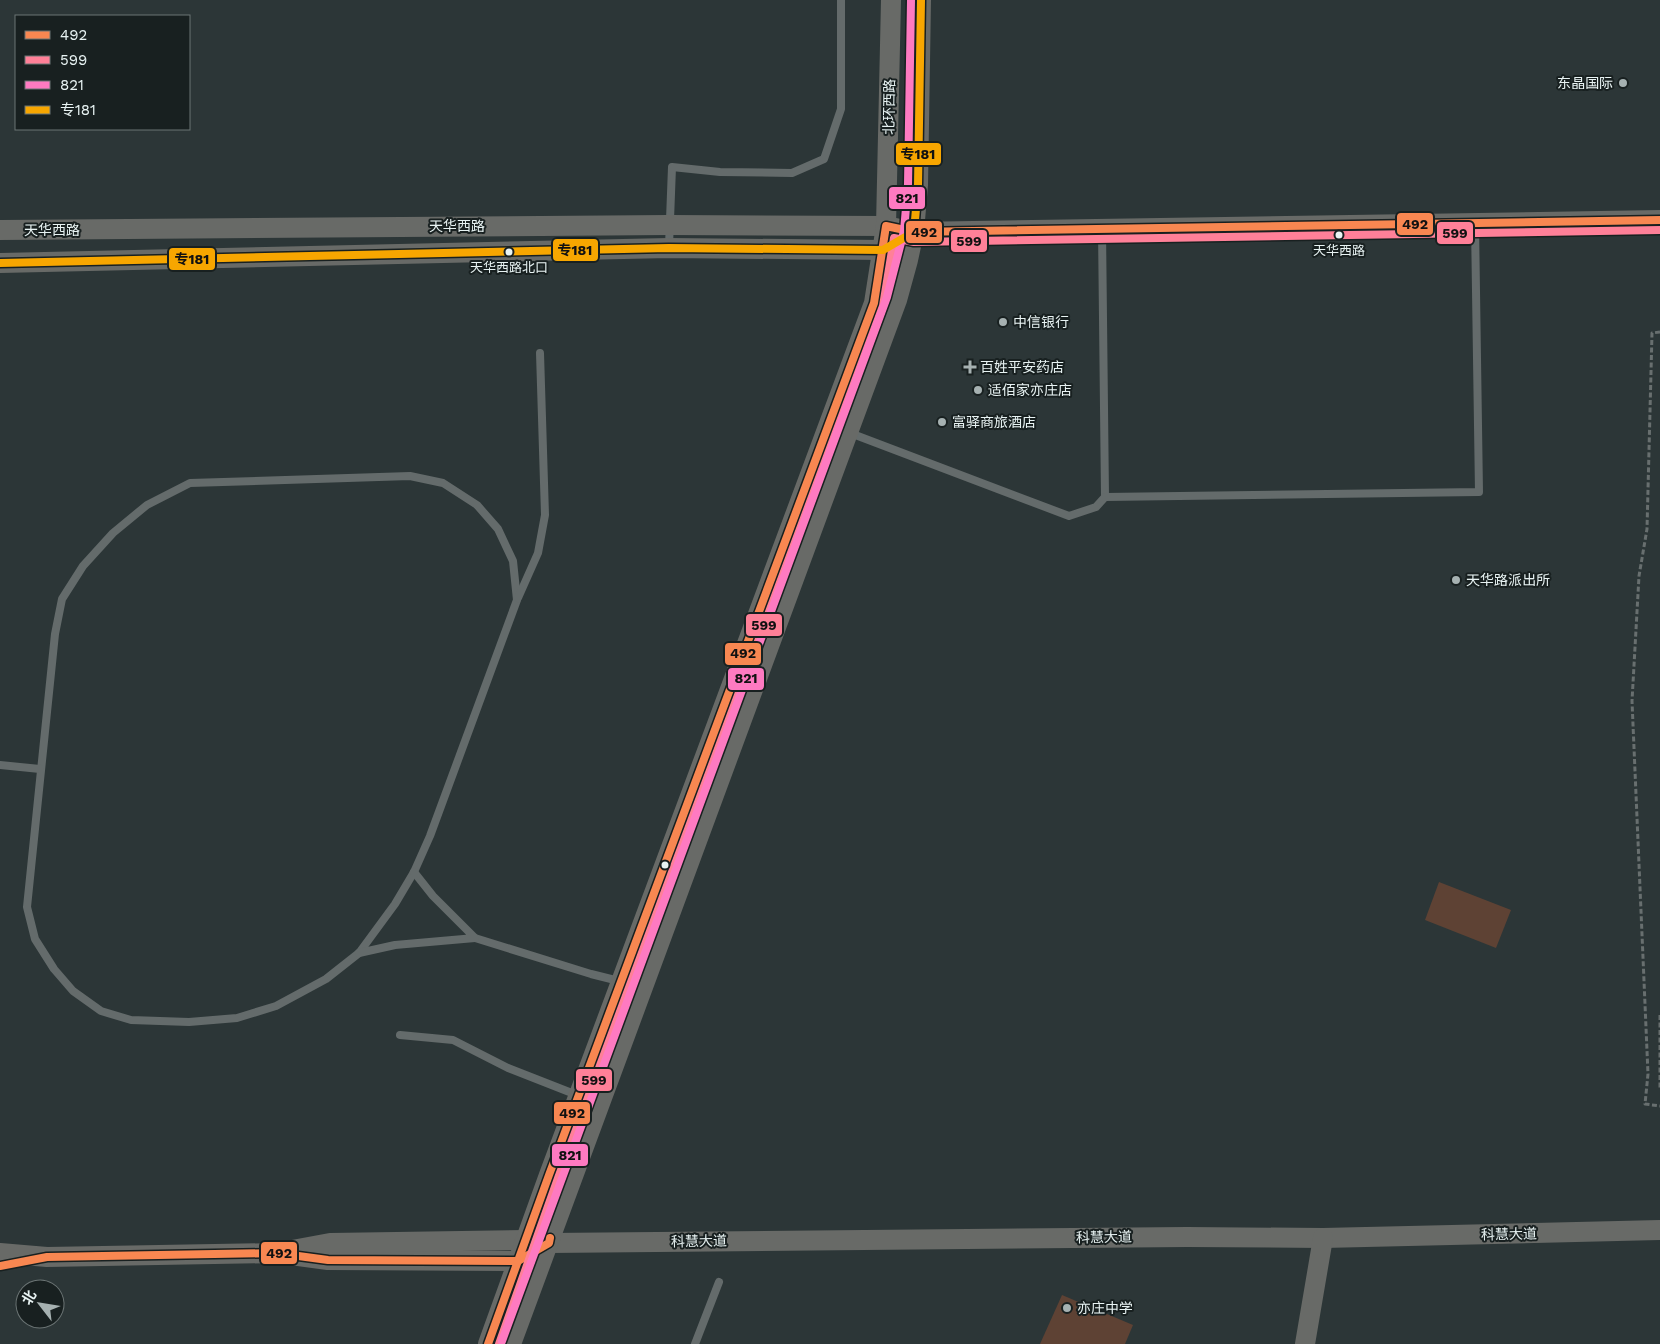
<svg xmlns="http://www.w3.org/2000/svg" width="1660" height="1344" viewBox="0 0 1660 1344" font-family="'Work Sans','Noto Sans SC',sans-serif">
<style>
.garden{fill:#5e4234}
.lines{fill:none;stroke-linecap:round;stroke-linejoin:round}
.path{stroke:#686f6f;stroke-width:3;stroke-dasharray:5 2.5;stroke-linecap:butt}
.lane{stroke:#646b6b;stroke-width:8}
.secondary{stroke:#686a67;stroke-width:20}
.bus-1-casing{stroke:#182020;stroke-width:11}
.bus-2-casing{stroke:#182020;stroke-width:11}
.bus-3-casing{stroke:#182020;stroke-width:11}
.bus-4-casing{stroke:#182020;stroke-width:11}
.bus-1{stroke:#f88751;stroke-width:8}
.bus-2{stroke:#ff8098;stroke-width:8}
.bus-3{stroke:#fe7ac1;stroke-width:8}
.bus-4{stroke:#f7a600;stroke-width:8}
.poi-dot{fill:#a6b1b1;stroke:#182020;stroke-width:2}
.bus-dot{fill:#e8f3f3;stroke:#182020;stroke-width:2}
.labels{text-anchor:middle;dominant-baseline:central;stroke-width:4;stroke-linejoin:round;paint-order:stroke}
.bus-label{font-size:13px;fill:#e8f3f3;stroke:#182020}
.poi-label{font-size:14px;fill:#e8f3f3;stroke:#182020;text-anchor:start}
.street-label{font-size:14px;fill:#e8f3f3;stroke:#182020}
.line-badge{stroke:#182020;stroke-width:2}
.pale-badge-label{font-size:14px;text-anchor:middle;font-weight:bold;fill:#111}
</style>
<rect width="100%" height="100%" fill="#2c3637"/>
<g class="garden">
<polygon points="1439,882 1511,910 1496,948 1425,920"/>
<polygon points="1062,1295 1133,1325 1125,1344 1040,1344"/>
</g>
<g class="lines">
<g class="path">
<polyline points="1660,332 1652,333 1647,529 1639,576 1632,701 1648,1074 1645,1104 1660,1106"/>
<polyline points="1660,1015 1660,1088"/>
</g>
<g class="lane">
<polyline points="1102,229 1105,497"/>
<polyline points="669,246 672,167 720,172 792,173 824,159 841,109 841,0"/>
<polyline points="850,433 1069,516 1096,507 1105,497 1479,492 1475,224"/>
<polygon points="410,476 443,483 477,505 498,529 513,561 517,600 430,836 414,872 395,904 359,953 326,979 276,1006 237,1018 189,1022 131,1020 101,1011 73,991 54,969 35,939 27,907 55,634 62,599 83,566 113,533 147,505 190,483"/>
<polyline points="518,598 538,553 545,515 540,353"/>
<polyline points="0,765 40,769"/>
<polyline points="475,938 591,974 619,981"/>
<polyline points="359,953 395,945 475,938 433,896 414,872"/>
<polyline points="400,1035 453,1040 508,1068 577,1095"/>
<polyline points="695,1344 719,1282"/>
</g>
<g class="secondary">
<polyline points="0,230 669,225 886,226 914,232 1660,220"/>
<polyline points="0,263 669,248 883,250 894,244"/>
<polyline points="0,1253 47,1257 276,1253 328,1260 518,1261 527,1255"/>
<polyline points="276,1253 330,1243 526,1240 549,1243 1187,1237 1323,1238 1660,1230"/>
<polyline points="488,1344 549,1175 874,303 886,226 891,0"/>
<polyline points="511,1344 897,300 908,260 914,232 918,185 921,0"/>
<polyline points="1305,1344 1323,1238"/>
</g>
<defs>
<g id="bus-1">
<polyline points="0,1266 47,1257 276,1253 328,1260 518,1261 549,1243 550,1238"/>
<polyline points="488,1344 549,1175 874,303 886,226 914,232 1660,220"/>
</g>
<polyline id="bus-2" points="499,1344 558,1178 883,306 894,238 914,242 1660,230"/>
<polyline id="bus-3" points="502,1341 887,297 904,231 908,184 911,0"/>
<polyline id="bus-4" points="0,263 669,248 883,250 914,232 918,185 921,0"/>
</defs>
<use href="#bus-1" class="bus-1-casing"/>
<use href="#bus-2" class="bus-2-casing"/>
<use href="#bus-3" class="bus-3-casing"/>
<use href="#bus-4" class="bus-4-casing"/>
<use href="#bus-1" class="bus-1"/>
<use href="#bus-2" class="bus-2"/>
<use href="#bus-3" class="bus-3"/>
<use href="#bus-4" class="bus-4"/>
</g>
<g class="poi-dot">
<circle cx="1623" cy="83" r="5"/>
<circle cx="1003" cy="322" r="5"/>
<path d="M967.5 359.5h5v5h5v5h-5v5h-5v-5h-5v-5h5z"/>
<circle cx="978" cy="390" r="5"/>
<circle cx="942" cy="422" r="5"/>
<circle cx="1456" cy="580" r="5"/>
<circle cx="1067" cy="1308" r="5"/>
</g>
<g class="bus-dot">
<circle cx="1339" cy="235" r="4.5"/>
<circle cx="509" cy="252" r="4.5"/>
<circle cx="665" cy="865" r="4.5"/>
</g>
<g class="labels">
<g class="bus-label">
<text x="1339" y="250">天华西路</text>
<text x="509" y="267">天华西路北口</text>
</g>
<g class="poi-label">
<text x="1613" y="83" text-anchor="end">东晶国际</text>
<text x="1013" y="322">中信银行</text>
<text x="980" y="367">百姓平安药店</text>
<text x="988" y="390">适佰家亦庄店</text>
<text x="952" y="422">富驿商旅酒店</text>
<text x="1466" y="580">天华路派出所</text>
<text x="1077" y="1308">亦庄中学</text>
</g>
<g class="street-label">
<text transform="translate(889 107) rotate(-89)">北环西路</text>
<text x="457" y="226">天华西路</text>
<text x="52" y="230">天华西路</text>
<text transform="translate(1509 1234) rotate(-1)">科慧大道</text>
<text transform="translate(1104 1237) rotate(-1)">科慧大道</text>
<text transform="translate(699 1241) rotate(-1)">科慧大道</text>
</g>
</g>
<g class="line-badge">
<rect x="895" y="142" width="47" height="24" rx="5" fill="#f7a600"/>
<rect x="888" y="186" width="38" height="24" rx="5" fill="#fe7ac1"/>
<rect x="1396" y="212" width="38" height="24" rx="5" fill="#f88751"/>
<rect x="905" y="220" width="38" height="24" rx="5" fill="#f88751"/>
<rect x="1436" y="221" width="38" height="24" rx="5" fill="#ff8098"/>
<rect x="950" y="229" width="38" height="24" rx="5" fill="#ff8098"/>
<rect x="552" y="238" width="47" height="24" rx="5" fill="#f7a600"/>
<rect x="168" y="247" width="48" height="24" rx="5" fill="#f7a600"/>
<rect x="745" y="613" width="38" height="24" rx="5" fill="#ff8098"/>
<rect x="724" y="642" width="38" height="24" rx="5" fill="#f88751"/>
<rect x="727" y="667" width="38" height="24" rx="5" fill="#fe7ac1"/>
<rect x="575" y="1068" width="38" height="24" rx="5" fill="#ff8098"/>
<rect x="553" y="1101" width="38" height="24" rx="5" fill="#f88751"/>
<rect x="551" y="1143" width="38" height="24" rx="5" fill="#fe7ac1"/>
<rect x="260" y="1241" width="38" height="24" rx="5" fill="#f88751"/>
</g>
<g class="pale-badge-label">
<text x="918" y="159">专181</text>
<text x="907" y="203">821</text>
<text x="1415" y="229">492</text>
<text x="924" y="237">492</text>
<text x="1455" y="238">599</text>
<text x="969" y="246">599</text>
<text x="575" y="255">专181</text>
<text x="192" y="264">专181</text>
<text x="764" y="630">599</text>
<text x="743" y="658">492</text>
<text x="746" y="683">821</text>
<text x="594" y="1085">599</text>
<text x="572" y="1118">492</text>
<text x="570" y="1160">821</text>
<text x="279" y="1258">492</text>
</g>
<rect x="15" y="15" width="175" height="115" fill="#182020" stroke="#6b7474"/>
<rect x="25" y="31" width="25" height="8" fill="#f88751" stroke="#6b7474"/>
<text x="60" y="40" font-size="15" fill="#e8f3f3">492</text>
<rect x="25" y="56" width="25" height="8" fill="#ff8098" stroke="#6b7474"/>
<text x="60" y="65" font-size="15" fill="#e8f3f3">599</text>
<rect x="25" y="81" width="25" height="8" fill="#fe7ac1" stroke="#6b7474"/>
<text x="60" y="90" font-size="15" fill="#e8f3f3">821</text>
<rect x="25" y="106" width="25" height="8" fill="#f7a600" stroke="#6b7474"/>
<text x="60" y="115" font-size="15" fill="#e8f3f3">专181</text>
<g transform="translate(40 1304) rotate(301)"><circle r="24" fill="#182020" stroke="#6b7474"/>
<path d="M0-4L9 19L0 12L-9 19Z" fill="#a6b1b1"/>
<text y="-8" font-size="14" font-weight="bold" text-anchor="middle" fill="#e8f3f3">北</text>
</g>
</svg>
